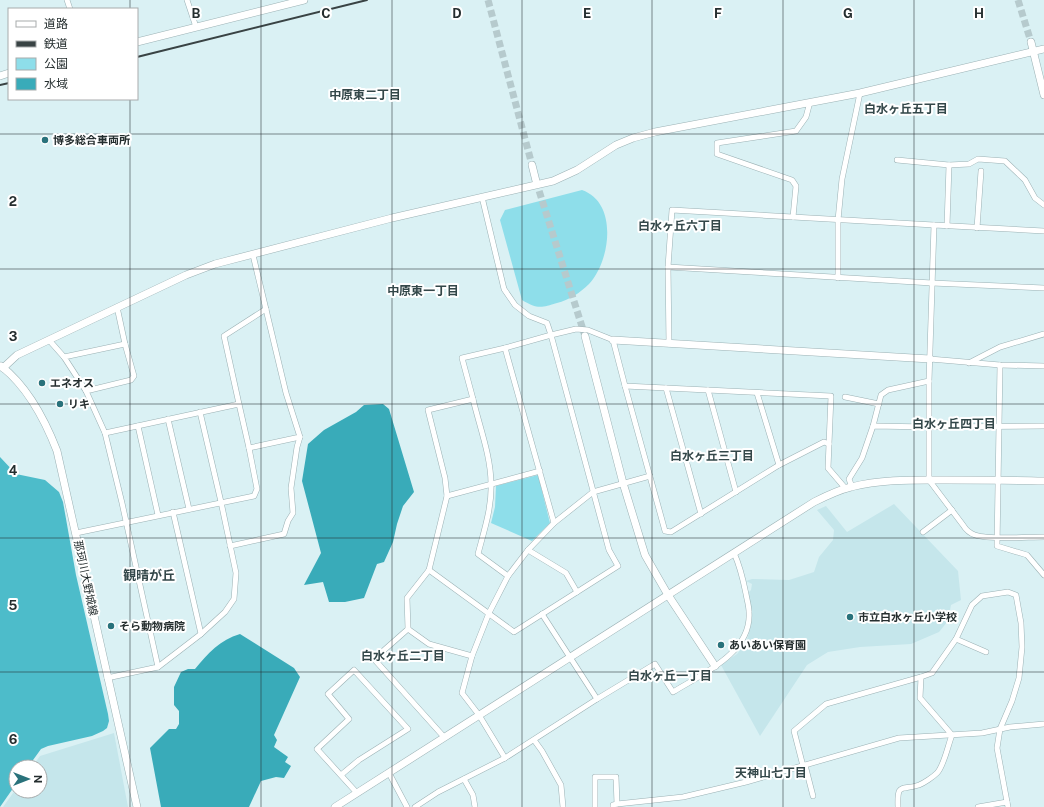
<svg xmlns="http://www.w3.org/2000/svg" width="1044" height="807" viewBox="0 0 1044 807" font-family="'Public Sans','Noto Sans JP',sans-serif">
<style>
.built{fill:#c5e6eb}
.green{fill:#8edeea}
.forest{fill:#4dbcca}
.water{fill:#39abb9}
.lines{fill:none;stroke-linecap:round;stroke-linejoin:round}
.secondary-tunnel{stroke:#b6cacd;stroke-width:7;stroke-dasharray:7 3.5;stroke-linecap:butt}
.street-casing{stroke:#9bb1b4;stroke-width:6}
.secondary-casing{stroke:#9bb1b4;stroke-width:8}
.street{stroke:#fff;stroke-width:5}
.secondary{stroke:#fff;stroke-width:7}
.rail{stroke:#394344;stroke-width:2}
.grid{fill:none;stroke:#252e2f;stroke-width:1;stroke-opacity:0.55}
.poi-dot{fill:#29727b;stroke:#fff;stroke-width:1.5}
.labels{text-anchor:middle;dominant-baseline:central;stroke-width:4;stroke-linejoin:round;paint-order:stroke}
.poi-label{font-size:11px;font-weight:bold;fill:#252e2f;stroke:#fff;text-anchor:start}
.street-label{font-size:11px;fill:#252e2f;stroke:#fff}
.neighbourhood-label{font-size:12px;font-weight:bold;fill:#334749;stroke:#fff}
.quarter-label{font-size:13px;font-weight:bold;fill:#334749;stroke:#fff}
.grid-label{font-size:13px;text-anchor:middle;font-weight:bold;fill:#252e2f;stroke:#fff;stroke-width:4;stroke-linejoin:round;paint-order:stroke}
</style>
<rect width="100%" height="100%" fill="#daf1f4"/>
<g class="built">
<polygon points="894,504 958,571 961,600 951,605 948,621 939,632 911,644 860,647 828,652 807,665 760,736 721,665 737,654 746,643 751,626 752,614 748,593 751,590 752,584 746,581 752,579 789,580 814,572 819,557 833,540 834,530 817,510 826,506 847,532"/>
<polygon points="114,733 128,807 3,807 16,789 16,791 40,791 40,767 32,767 40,756"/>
</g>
<g class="green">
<path d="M582,190c37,13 28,72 7,94 -9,9 -20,16 -32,19 -16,5 -20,6 -35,-3l-22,-80 5,-10z"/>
<polygon points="538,475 550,523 532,541 491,523 495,507 496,486"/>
</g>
<polygon class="forest" points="0,457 16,474 45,480 59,492 63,502 76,575 108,714 109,721 107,728 103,731 92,736 48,746 41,749 28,767 16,767 16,784 0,807"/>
<g class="water">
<polygon points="383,404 389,409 414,492 403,506 397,524 393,542 384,562 377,564 364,598 345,602 329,602 323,582 304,585 321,553 302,481 308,444 324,430 356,412 364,405"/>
<path d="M240,634l54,34 6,9 -26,58 3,5 -3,7 14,10 -3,5 6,4 -7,12 -8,-1 -15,4 -12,26h-88l-11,-59 19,-19h7l3,-5v-13l-5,-6v-18l7,-15 7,-3h7c13,-16 25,-29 45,-35z"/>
</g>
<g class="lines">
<g class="secondary-tunnel">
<polyline points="488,0 532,165"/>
<polyline points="1018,0 1031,42"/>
<polyline points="536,181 585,336"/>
</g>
<defs>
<g id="street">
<polyline points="67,0 70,9"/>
<polyline points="187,0 196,27"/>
<polyline points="897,160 949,165 969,164 978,159 1005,161 1025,180 1035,198 1044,205"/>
<polyline points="482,197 504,289 515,305 529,316 547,323 551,335 576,329 588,330 613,340 625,386 831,396 828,468 846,489"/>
<polyline points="793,217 796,186 792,180 717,154 717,143 796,131 806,117 810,102"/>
<polyline points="947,226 949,165"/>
<polyline points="977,228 981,171"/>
<path d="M1044,231l-110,-6 -5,156v99l34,45c3,5 6,8 12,10 14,5 52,2 69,2"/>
<polyline points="668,267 672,210 934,225"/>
<polyline points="838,278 838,220 842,179 860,93"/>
<polyline points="49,340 64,357"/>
<polyline points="669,344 668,267 932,283 1044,288"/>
<polyline points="930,359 1000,365 1044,366"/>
<polyline points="969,363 1000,347 1044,334"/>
<polyline points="1000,365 997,546 1027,555 1044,575"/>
<polyline points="625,386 665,531 671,532 779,465 824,442 829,444"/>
<polyline points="666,388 701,514"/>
<polyline points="708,390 736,492"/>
<polyline points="86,391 64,357 125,344"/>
<polyline points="757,393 779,465"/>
<polyline points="845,397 879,404"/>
<polyline points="239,404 224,336 266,309"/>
<polyline points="200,412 221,502 236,573 234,599 225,612 201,634"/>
<polyline points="168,419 189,509"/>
<polyline points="138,426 158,515"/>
<polyline points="873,426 881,395 888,390 929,381"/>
<polyline points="105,433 239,404 249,448"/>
<polyline points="852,487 849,479 862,458 873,426 929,427 1044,426"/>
<polyline points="447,496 540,471"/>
<polyline points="554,523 593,492 650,476"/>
<polyline points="923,532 952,510"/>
<polyline points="76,533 254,496 257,489 249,448 300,437 286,393 253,255"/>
<polyline points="230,546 284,534 288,521 293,513 291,488 297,447 300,437"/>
<polyline points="528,550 566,573 577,592"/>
<polyline points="429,570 514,632 618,566 609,550 551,335 505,348 462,358 473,399"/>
<polyline points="542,614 597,699"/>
<polyline points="408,629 429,644 472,656"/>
<polyline points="956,639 986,652"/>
<polyline points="158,667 201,634 173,512"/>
<polyline points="107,678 158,667 122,503 105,433 86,391 131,380 134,376 125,344 117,307"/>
<path d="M444,737l-70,-78 34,-30 -1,-31 22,-28 18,-74 -2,-18 -17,-68 45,-11c6,26 18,57 18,85 1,23 -7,47 -13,70l30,22"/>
<polyline points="534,740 542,751 561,785 563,807"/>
<polyline points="505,758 479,715 462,693 472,656 489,613 508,576 528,550 554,523 505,348"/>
<polyline points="805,765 813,796"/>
<polyline points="803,766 794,731 826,704 921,677"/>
<polyline points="389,773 407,807"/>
<polyline points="341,775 359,760 408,729 354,670 328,694 349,719 317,749 357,793"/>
<polyline points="464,779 473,795 475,807"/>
<path d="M415,807l23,-15 67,-34 92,-59 58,-35 18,28c29,-18 79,-39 76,-80 0,-6 -2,-12 -3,-18 -3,-15 -6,-28 -12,-41"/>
<polyline points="595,807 595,777 616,777 617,804"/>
<polyline points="613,807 613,805 617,804 683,797 746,782 899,738 982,733 1010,727 1044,724"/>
<path d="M898,807c-1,-25 3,-16 21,-22 5,-2 14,-8 18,-12 7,-7 11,-28 15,-38l-32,-37 1,-21 11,-4 24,-34 16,-34 10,-9 26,-4 8,3 5,28 1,24 -3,31 -7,23 -12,28 -3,19 11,59"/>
<polyline points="978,807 1007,802"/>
</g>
<g id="secondary">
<polyline points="137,42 304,0"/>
<polyline points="1031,42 1044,95"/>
<polyline points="0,76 9,73"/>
<polyline points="532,165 536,181"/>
<polyline points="585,336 623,483 645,555 668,595 715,666"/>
<polyline points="613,340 930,359"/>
<path d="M1,366c27,21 44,54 56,85l80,356"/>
<polyline points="3,368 17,355 186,275 215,264 392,218 553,181 577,170 616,145 633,138 655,132 860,93 1044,49"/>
<path d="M335,807l479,-305c12,-6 24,-12 37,-15 31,-8 63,-7 95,-7 33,0 65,0 98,1"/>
</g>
</defs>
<use href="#street" class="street-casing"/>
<use href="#secondary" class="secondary-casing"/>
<use href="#street" class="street"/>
<use href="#secondary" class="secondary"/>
<g class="rail">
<polyline points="137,57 367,0"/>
<polyline points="0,85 9,83"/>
</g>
</g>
<path class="grid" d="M130,0v9M261,0v807M392,0v807M522,0v807M652,0v807M783,0v807M914,0v807M130,99v708M0,134h1044M0,269h1044M0,404h1044M0,538h1044M0,672h1044"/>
<g class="poi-dot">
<circle cx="45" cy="140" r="4"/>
<circle cx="42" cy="383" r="4"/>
<circle cx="60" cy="404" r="4"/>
<circle cx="850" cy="617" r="4"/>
<circle cx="111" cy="626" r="4"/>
<circle cx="721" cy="645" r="4"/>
</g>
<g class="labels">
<g class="poi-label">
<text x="53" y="140">博多総合車両所</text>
<text x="50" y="383">エネオス</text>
<text x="68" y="404">リキ</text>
<text x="858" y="617">市立白水ヶ丘小学校</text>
<text x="119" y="626">そら動物病院</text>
<text x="729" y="645">あいあい保育園</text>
</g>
<g class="street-label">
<text transform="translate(86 578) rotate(78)">那珂川大野城線</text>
</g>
<g class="neighbourhood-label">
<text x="365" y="95">中原東二丁目</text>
<text x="906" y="109">白水ヶ丘五丁目</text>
<text x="680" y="226">白水ヶ丘六丁目</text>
<text x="423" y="291">中原東一丁目</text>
<text x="954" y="424">白水ヶ丘四丁目</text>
<text x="712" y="456">白水ヶ丘三丁目</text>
<text x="403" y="656">白水ヶ丘二丁目</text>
<text x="670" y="676">白水ヶ丘一丁目</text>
<text x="771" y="773">天神山七丁目</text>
</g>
<g class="quarter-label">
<text x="149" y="575">観晴が丘</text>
</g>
</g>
<g class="grid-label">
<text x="196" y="18">B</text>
<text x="326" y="18">C</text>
<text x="457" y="18">D</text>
<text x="587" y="18">E</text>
<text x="718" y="18">F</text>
<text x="848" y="18">G</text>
<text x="979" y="18">H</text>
<text x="13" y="206">2</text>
<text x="13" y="341">3</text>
<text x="13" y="475">4</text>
<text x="13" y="610">5</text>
<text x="13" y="744">6</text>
</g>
<rect x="8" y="8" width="130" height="92" fill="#ffffff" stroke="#a8abac"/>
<rect x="16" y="21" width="20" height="6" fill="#ffffff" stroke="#a8abac"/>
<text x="44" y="28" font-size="12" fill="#252e2f">道路</text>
<rect x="16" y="41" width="20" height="6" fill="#394344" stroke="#a8abac"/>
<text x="44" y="48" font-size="12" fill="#252e2f">鉄道</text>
<rect x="16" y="58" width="20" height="12" fill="#8edeea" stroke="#a8abac"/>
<text x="44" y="68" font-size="12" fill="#252e2f">公園</text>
<rect x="16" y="78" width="20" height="12" fill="#39abb9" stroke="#a8abac"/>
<text x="44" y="88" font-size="12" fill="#252e2f">水域</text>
<g transform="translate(28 779) rotate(90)"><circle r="19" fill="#ffffff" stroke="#a8abac"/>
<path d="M0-3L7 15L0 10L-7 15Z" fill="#29727b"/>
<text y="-6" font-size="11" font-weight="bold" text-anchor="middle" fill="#252e2f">N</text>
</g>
</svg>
